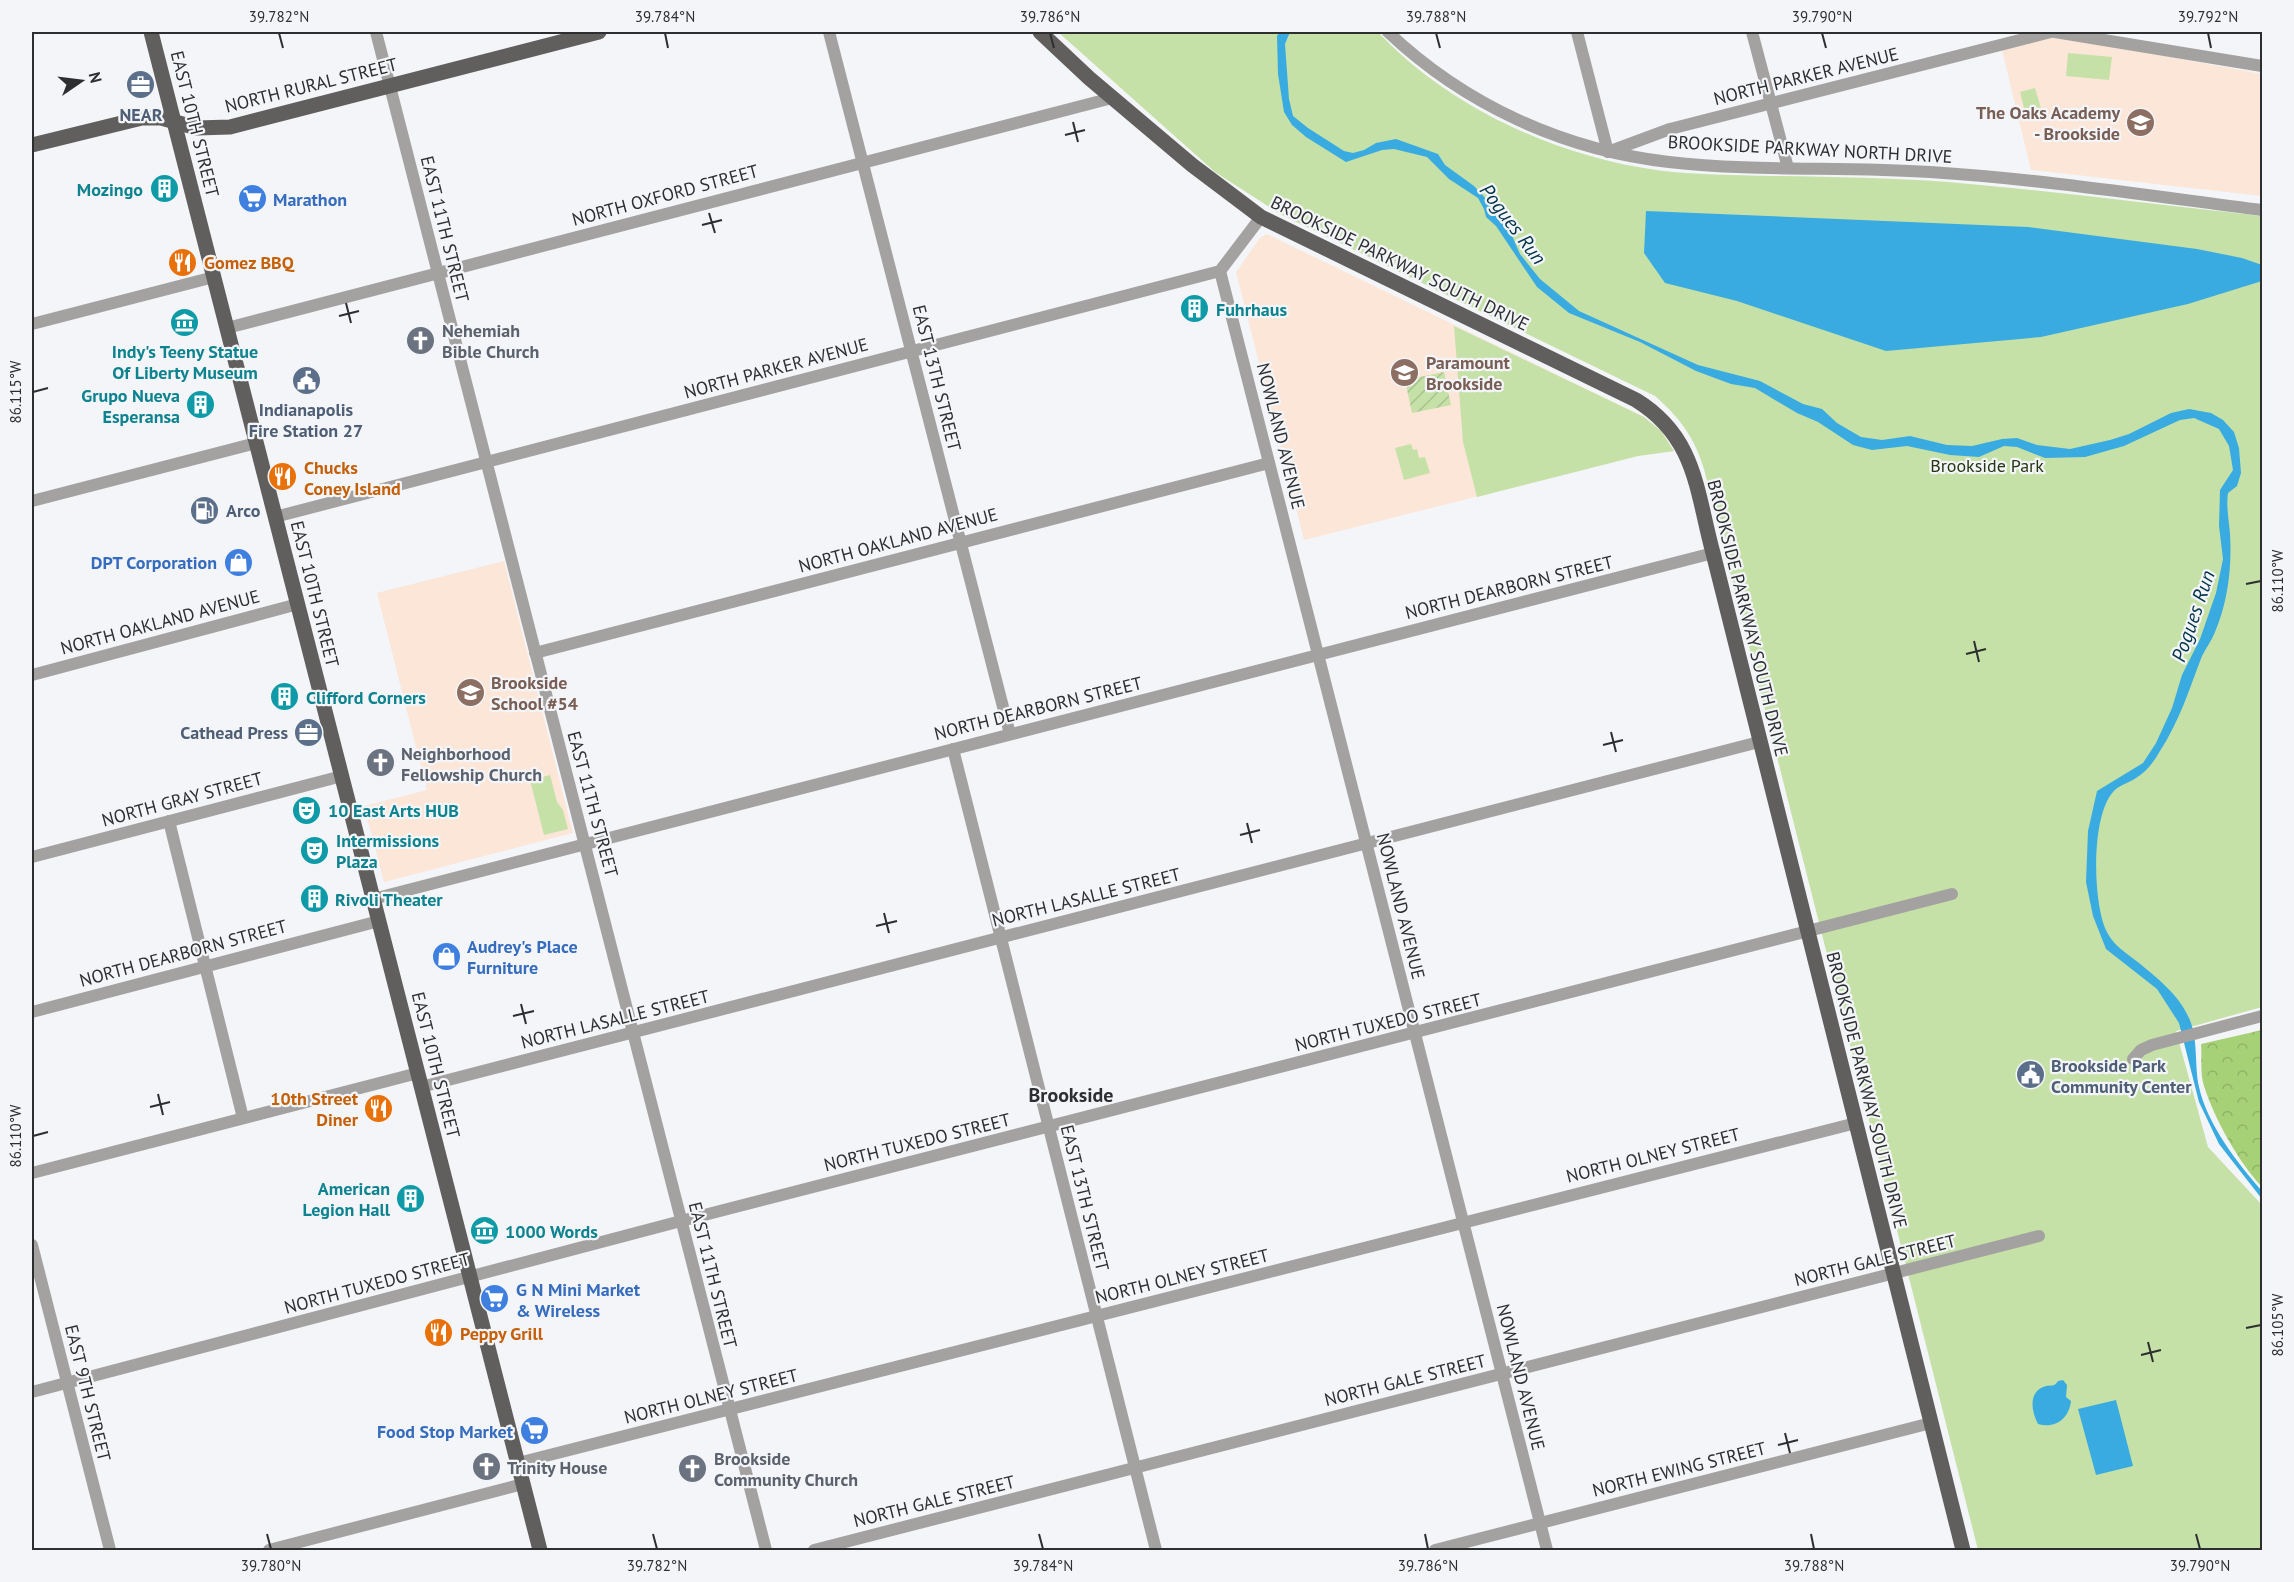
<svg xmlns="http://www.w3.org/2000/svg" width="2294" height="1582" viewBox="0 0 2294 1582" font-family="'PT Sans',sans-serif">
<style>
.education{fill:#fce6d8}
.forest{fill:url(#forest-crowns)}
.park{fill:#c5e1a7}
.garden{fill:url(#garden-furrows)}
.water{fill:#39abe1}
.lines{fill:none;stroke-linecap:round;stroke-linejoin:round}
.minor{stroke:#a4a2a1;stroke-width:12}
.major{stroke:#615f5d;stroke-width:15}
.ticks{fill:none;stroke:#2d2e2f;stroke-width:2}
.labels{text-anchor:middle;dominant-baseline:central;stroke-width:4.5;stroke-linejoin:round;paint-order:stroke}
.street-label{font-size:18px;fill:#2d2e2f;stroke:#f3f5f8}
.education-label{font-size:18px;font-weight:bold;fill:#785e54;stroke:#f3f5f8;text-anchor:start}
.service-label{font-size:18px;font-weight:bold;fill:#4e5e75;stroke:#f3f5f8}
.culture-label{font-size:18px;font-weight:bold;fill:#0d838f;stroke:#f3f5f8;text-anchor:start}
.shop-label{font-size:18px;font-weight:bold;fill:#366cbe;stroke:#f3f5f8;text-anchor:start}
.food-label{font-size:18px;font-weight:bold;fill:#c56008;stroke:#f3f5f8;text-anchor:start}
.worship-label{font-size:18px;font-weight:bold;fill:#5b616d;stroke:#f3f5f8;text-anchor:start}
.park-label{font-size:18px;fill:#273712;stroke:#f3f5f8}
.water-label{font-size:20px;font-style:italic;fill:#013349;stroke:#f3f5f8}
.neighbourhood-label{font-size:20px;font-weight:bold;fill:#2d2e2f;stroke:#f3f5f8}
.neatline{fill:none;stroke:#2d2e2f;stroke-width:2}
.ticks-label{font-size:15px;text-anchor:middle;fill:#2d2e2f}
</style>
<defs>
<pattern id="forest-crowns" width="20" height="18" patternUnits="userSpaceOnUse" patternTransform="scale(1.5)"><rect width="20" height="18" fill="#a7d176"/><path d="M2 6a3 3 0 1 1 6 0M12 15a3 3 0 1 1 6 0" fill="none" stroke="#90b466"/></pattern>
<pattern id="garden-furrows" width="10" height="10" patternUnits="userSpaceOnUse" patternTransform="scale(1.5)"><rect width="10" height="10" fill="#c5e1a7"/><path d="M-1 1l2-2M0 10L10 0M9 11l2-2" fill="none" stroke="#aac190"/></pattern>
</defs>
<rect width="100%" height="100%" fill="#f3f5f8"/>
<g class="education">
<polygon points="2057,36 2262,74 2262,196 2031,170 2002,50"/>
<polygon points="1267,234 1644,417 1661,431 1674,451 1638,456 1304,540 1236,272 1260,238"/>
<polygon points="504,561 573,833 384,882 364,806 427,790 377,593"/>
</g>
<path class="forest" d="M2262,1030v157c-24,-26 -47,-67 -58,-101 -4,-12 -2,-29 -3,-42z"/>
<g class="park">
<path d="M1058,32h320c69,74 177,124 278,138 38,5 77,5 116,6 58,1 118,2 176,6 105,9 210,23 314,34v791l-86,24 32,116 54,58v345h-284l-274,-1081c-10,-32 -23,-50 -49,-73l-375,-182 -65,-42z"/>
<polygon points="2068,53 2112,57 2109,80 2066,76"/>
<polygon points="2035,88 2043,115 2027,120 2020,92"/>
<polygon points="1454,326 1644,417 1661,431 1674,451 1638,456 1477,497 1463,442"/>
<polygon points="1411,444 1413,450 1417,449 1419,458 1425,457 1430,473 1404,480 1395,448"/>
<polygon points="550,775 557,802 563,810 568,829 544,835 530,780"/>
</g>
<polygon class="garden" points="1444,372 1451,405 1412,413 1405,380"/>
<g class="water">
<path d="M1280,32h10l-5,12 4,55 4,17 15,12 36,23 9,2 11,-3 12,-7 20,-4 42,15 7,11 29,21 13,14 10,18 13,13 10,23 20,25 39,32 119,54 62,16 43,23 19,5 15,14 24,14 21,3 28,-4 37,9 25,1 30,-7 15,-1 20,7 33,4 40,-9 19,-6 42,-21 18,-4 22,4 12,7 11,12 5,16 2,25 -4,13 -9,7c-2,14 1,27 2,41 2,33 -2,67 -15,98 -3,8 -9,16 -13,24 -13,34 -22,64 -42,95 -7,12 -13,20 -24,27 -7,5 -17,7 -23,14 -22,25 -20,106 -8,136 7,17 20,24 34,35 18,15 39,31 49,53 11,21 6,49 11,71 8,37 39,77 63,104v8l-43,-55 -20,-42 -20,-79 -22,-34 -51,-40 -13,-33 -7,-34 2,-51 9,-40 46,-28 13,-20 16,-35 10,-33 18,-36 16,-46 7,-34 -4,-33 1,-36 13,-20 -4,-24 -10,-17 -25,-11 -14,2 -56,26 -39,11 -40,1 -28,-11 -13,-1 -25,11 -29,-2 -43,-9 -35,4 -19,-5 -35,-23 -21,-9 -42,-25 -24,-4 -35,-13 -56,-29 -71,-29 -32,-26 -41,-61 -10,-9 -2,-8 -6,-11 -29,-19 -22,-22 -33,-8 -12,1 -36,12 -40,-25 -14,-12 -8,-13 -6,-38 -1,-38z"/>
<polygon points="1646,211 2028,227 2197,249 2242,258 2262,265 2262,281 2188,304 2041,337 1886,351 1737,301 1665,283 1644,253"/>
<path d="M2063,1380l4,5 -1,12 5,4c-2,18 -16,28 -33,23 -7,-13 -10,-33 8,-38 6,-1 8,1 12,-5z"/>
<polygon points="2116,1400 2133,1466 2096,1475 2078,1409"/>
</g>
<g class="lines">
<g class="minor">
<polyline points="376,32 766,1550"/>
<polyline points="829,32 1010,734"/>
<path d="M1388,32c77,73 176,118 281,130 87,10 175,4 261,10 111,7 222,24 332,38"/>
<polyline points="1577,32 1608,152 1670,129 2051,32"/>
<polyline points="1752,32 1788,168"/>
<polyline points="2055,32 2262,66"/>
<polyline points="1220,271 1547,1550"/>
<polyline points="32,324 214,277"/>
<polyline points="227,328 1112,98"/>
<polyline points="32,501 256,443"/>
<polyline points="275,517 1220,271 1261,217"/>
<polyline points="535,653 1269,463"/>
<polyline points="32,675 298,604"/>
<polyline points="953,749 1156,1550"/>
<polyline points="169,821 243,1118"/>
<polyline points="32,857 342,776"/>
<polyline points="373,899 1713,553"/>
<polyline points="32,1012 379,921"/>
<polyline points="2133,1059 2141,1050 2152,1045 2262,1016"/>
<polyline points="421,1087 1759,742"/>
<polyline points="32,1173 418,1073"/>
<polyline points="32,1245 110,1550"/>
<polyline points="32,1392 681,1221 1952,894"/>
<polyline points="518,1463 1856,1123"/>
<polyline points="269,1550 523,1484"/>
<polyline points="814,1550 2039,1236"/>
<polyline points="1435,1550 1931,1423"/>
</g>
<g class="major">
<polyline points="151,32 540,1550"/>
<path d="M1040,32l49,46 103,87 69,52 375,183c60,37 60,90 77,153l250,997"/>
<polyline points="32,145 142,118 161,118 197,128 230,127 599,32"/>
</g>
</g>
<path class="ticks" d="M279,33l4,15M665,33l3,15M1050,33l4,15M1436,33l4,15M1822,33l4,15M2208,33l3,15M1073,122l5,20M1065,135l20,-5M709,213l6,20M702,225l20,-5M346,303l5,20M339,316l20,-5M33,392l15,-4M2246,584l15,-3M1974,641l5,21M1966,654l20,-5M1611,732l5,20M1603,745l20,-5M1247,823l5,20M1240,835l20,-5M884,913l5,20M876,926l21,-5M521,1004l5,20M513,1016l21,-5M158,1094l5,21M150,1107l20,-5M33,1136l15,-4M2246,1328l15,-3M2148,1342l5,20M2141,1355l20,-5M1785,1433l5,20M1778,1445l20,-5M267,1534l4,15M653,1534l4,15M1039,1534l4,15M1425,1534l3,15M1811,1534l3,15M2196,1534l4,15"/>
<defs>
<symbol id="office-disc" viewBox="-11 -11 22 22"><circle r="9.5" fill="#5c6f8a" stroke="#f3f5f8"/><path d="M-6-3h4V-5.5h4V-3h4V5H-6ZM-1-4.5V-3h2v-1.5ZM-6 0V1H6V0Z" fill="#fff"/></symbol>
<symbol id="school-disc" viewBox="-11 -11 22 22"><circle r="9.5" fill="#8d6e63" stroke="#f3f5f8"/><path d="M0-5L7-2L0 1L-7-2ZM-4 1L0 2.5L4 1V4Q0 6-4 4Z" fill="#fff"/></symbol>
<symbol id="building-disc" viewBox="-11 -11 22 22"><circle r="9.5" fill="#0f9aa8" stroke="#f3f5f8"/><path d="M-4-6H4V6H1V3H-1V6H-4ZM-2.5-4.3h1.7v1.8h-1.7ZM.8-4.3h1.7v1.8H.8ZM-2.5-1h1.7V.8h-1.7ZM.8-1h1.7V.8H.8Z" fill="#fff"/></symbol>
<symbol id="supermarket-disc" viewBox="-11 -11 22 22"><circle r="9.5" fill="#3f7fe0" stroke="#f3f5f8"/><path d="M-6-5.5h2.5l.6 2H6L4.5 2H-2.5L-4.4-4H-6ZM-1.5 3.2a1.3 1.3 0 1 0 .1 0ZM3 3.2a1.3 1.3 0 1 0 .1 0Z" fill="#fff"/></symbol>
<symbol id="restaurant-disc" viewBox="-11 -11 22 22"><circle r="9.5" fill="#e8710a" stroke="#f3f5f8"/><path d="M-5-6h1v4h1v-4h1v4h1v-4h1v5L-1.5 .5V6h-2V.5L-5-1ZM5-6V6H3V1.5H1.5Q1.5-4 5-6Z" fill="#fff"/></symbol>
<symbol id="museum-disc" viewBox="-11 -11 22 22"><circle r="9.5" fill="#0f9aa8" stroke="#f3f5f8"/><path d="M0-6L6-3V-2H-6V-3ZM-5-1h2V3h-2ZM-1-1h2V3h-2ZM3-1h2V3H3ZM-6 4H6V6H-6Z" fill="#fff"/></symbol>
<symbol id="church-disc" viewBox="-11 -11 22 22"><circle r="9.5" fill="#6b7280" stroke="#f3f5f8"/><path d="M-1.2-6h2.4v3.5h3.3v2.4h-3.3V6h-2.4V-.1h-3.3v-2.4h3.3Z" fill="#fff"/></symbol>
<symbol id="civic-disc" viewBox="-11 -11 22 22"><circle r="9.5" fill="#5c6f8a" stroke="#f3f5f8"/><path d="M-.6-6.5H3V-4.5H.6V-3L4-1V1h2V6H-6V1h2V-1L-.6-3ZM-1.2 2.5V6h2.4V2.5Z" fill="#fff"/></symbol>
<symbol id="fuel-disc" viewBox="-11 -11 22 22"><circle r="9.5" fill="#5c6f8a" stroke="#f3f5f8"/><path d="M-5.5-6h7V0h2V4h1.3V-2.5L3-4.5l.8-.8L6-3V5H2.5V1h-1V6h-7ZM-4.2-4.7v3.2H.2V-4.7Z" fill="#fff"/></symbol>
<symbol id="shop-disc" viewBox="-11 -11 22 22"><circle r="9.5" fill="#3f7fe0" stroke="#f3f5f8"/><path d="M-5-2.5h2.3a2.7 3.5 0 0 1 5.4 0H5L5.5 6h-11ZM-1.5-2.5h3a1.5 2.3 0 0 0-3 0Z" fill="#fff"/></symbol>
<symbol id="theatre-disc" viewBox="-11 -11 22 22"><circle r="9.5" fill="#0f9aa8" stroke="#f3f5f8"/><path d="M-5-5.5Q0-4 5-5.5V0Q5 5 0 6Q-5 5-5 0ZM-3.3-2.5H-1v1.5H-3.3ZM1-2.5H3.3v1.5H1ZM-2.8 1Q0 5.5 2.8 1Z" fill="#fff"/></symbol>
</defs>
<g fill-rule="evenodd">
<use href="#office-disc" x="124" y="68" width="33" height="33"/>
<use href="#school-disc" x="2124" y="106" width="33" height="33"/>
<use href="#building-disc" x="148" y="172" width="33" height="33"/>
<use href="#supermarket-disc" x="236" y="182" width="33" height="33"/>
<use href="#restaurant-disc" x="166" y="246" width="33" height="33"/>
<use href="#building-disc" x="1178" y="292" width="33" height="33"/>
<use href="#museum-disc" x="168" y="306" width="33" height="33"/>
<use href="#church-disc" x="404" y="324" width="33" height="33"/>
<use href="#school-disc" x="1388" y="356" width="33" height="33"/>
<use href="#civic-disc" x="290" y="364" width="33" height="33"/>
<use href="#building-disc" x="184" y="388" width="33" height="33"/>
<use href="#restaurant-disc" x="266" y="460" width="33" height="33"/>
<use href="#fuel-disc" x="188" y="494" width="33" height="33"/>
<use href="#shop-disc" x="222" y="546" width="33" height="33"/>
<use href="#school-disc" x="454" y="676" width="33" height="33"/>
<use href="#building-disc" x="268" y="680" width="33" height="33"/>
<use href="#office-disc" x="292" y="716" width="33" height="33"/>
<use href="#church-disc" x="364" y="746" width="33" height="33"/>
<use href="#theatre-disc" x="290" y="794" width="33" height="33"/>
<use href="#theatre-disc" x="298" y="834" width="33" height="33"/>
<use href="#building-disc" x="298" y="882" width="33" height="33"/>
<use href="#shop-disc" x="430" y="940" width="33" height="33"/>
<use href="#civic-disc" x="2014" y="1058" width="33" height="33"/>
<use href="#restaurant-disc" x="362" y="1092" width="33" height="33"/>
<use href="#building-disc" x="394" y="1182" width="33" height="33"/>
<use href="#museum-disc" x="468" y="1214" width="33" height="33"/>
<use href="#supermarket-disc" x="478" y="1282" width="33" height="33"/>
<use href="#restaurant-disc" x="422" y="1316" width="33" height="33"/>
<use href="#supermarket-disc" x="518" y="1414" width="33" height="33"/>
<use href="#church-disc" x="470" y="1450" width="33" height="33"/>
<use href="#church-disc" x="676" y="1452" width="33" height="33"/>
</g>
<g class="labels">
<g class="street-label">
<text transform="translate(1806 76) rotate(-14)">NORTH PARKER AVENUE</text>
<text transform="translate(311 85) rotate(-14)">NORTH RURAL STREET</text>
<text transform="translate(195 124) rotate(76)">EAST 10TH STREET</text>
<text transform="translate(1810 149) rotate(3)">BROOKSIDE PARKWAY NORTH DRIVE</text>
<text transform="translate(665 195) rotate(-15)">NORTH OXFORD STREET</text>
<text transform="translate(445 229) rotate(76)">EAST 11TH STREET</text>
<text transform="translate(1400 263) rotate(26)">BROOKSIDE PARKWAY SOUTH DRIVE</text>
<text transform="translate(776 368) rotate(-15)">NORTH PARKER AVENUE</text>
<text transform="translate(937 378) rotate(76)">EAST 13TH STREET</text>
<text transform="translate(1281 436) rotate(76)">NOWLAND AVENUE</text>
<text transform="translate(898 540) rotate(-15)">NORTH OAKLAND AVENUE</text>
<text transform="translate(1509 587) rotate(-14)">NORTH DEARBORN STREET</text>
<text transform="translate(315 594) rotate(76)">EAST 10TH STREET</text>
<text transform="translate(1748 618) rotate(76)">BROOKSIDE PARKWAY SOUTH DRIVE</text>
<text transform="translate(160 622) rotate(-15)">NORTH OAKLAND AVENUE</text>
<text transform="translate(1038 708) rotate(-14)">NORTH DEARBORN STREET</text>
<text transform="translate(182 799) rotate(-15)">NORTH GRAY STREET</text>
<text transform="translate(593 804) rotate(75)">EAST 11TH STREET</text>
<text transform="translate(1086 897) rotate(-14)">NORTH LASALLE STREET</text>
<text transform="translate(1401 906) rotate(76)">NOWLAND AVENUE</text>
<text transform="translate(183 953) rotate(-15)">NORTH DEARBORN STREET</text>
<text transform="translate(615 1019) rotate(-14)">NORTH LASALLE STREET</text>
<text transform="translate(1388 1022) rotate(-14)">NORTH TUXEDO STREET</text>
<text transform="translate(436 1065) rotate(76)">EAST 10TH STREET</text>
<text transform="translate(1867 1090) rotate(76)">BROOKSIDE PARKWAY SOUTH DRIVE</text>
<text transform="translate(917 1142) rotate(-14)">NORTH TUXEDO STREET</text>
<text transform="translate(1653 1155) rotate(-14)">NORTH OLNEY STREET</text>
<text transform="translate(1085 1198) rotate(76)">EAST 13TH STREET</text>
<text transform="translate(1875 1260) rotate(-14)">NORTH GALE STREET</text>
<text transform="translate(713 1275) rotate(76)">EAST 11TH STREET</text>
<text transform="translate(1182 1276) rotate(-14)">NORTH OLNEY STREET</text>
<text transform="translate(377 1283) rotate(-15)">NORTH TUXEDO STREET</text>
<text transform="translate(1521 1377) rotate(76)">NOWLAND AVENUE</text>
<text transform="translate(1405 1380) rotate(-14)">NORTH GALE STREET</text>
<text transform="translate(88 1393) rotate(76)">EAST 9TH STREET</text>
<text transform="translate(711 1396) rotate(-14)">NORTH OLNEY STREET</text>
<text transform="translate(1679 1469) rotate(-14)">NORTH EWING STREET</text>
<text transform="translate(934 1501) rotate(-14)">NORTH GALE STREET</text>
</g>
<g class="education-label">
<text x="2120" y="112" text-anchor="end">The Oaks Academy<tspan x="2120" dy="21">- Brookside</tspan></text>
<text x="1426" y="362">Paramount<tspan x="1426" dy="21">Brookside</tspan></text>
<text x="491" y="682">Brookside<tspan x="491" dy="21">School #54</tspan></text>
</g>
<g class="service-label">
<text x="141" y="114">NEAR</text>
<text x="306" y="409">Indianapolis<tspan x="306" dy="21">Fire Station 27</tspan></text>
<text x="226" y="510" text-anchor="start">Arco</text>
<text x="288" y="732" text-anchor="end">Cathead Press</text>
<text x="2051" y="1065" text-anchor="start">Brookside Park<tspan x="2051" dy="21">Community Center</tspan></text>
</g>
<g class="culture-label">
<text x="143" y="189" text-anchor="end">Mozingo</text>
<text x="1216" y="309">Fuhrhaus</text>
<text x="185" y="351" text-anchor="middle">Indy's Teeny Statue<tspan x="185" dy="21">Of Liberty Museum</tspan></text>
<text x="180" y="395" text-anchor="end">Grupo Nueva<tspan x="180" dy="21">Esperansa</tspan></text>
<text x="306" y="697">Clifford Corners</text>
<text x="328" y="810">10 East Arts HUB</text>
<text x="336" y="840">Intermissions<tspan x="336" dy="21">Plaza</tspan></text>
<text x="335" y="899">Rivoli Theater</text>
<text x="390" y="1188" text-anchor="end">American<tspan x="390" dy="21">Legion Hall</tspan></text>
<text x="505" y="1231">1000 Words</text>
</g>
<g class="shop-label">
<text x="273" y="199">Marathon</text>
<text x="217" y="562" text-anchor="end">DPT Corporation</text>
<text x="467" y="946">Audrey's Place<tspan x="467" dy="21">Furniture</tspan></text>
<text x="516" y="1289">G N Mini Market<tspan x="516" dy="21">&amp; Wireless</tspan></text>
<text x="513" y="1431" text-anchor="end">Food Stop Market</text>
</g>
<g class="food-label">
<text x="204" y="262">Gomez BBQ</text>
<text x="304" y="467">Chucks<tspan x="304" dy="21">Coney Island</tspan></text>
<text x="358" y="1098" text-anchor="end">10th Street<tspan x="358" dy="21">Diner</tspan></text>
<text x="460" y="1333">Peppy Grill</text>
</g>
<g class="worship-label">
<text x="442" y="330">Nehemiah<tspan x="442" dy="21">Bible Church</tspan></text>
<text x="401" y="753">Neighborhood<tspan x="401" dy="21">Fellowship Church</tspan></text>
<text x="714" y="1458">Brookside<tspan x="714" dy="21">Community Church</tspan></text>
<text x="507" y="1467">Trinity House</text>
</g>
<g class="park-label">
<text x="1987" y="465">Brookside Park</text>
</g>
<g class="water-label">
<text transform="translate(1513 224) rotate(53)">Pogues Run</text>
<text transform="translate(2193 616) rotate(-71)">Pogues Run</text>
</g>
<g class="neighbourhood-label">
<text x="1071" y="1095">Brookside</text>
</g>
</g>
<rect width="2294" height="1582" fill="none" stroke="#f3f5f8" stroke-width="66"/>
<g transform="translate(81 81) rotate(76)" stroke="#f3f5f8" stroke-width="4.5" paint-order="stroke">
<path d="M0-4.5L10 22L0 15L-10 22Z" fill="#2d2e2f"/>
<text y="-9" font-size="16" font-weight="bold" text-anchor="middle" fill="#2d2e2f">N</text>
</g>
<rect x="33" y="33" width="2228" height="1516" class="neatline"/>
<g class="ticks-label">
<text x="279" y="22">39.782°N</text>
<text x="665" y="22">39.784°N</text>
<text x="1050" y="22">39.786°N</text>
<text x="1436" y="22">39.788°N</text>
<text x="1822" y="22">39.790°N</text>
<text x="2208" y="22">39.792°N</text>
<text transform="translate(16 392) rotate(-90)" y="5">86.115°W</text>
<text transform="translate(2278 581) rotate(-90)" y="5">86.110°W</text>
<text transform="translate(16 1136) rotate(-90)" y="5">86.110°W</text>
<text transform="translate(2278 1325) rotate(-90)" y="5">86.105°W</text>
<text x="271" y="1571">39.780°N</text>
<text x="657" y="1571">39.782°N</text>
<text x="1043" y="1571">39.784°N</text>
<text x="1428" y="1571">39.786°N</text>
<text x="1814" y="1571">39.788°N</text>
<text x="2200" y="1571">39.790°N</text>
</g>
</svg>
